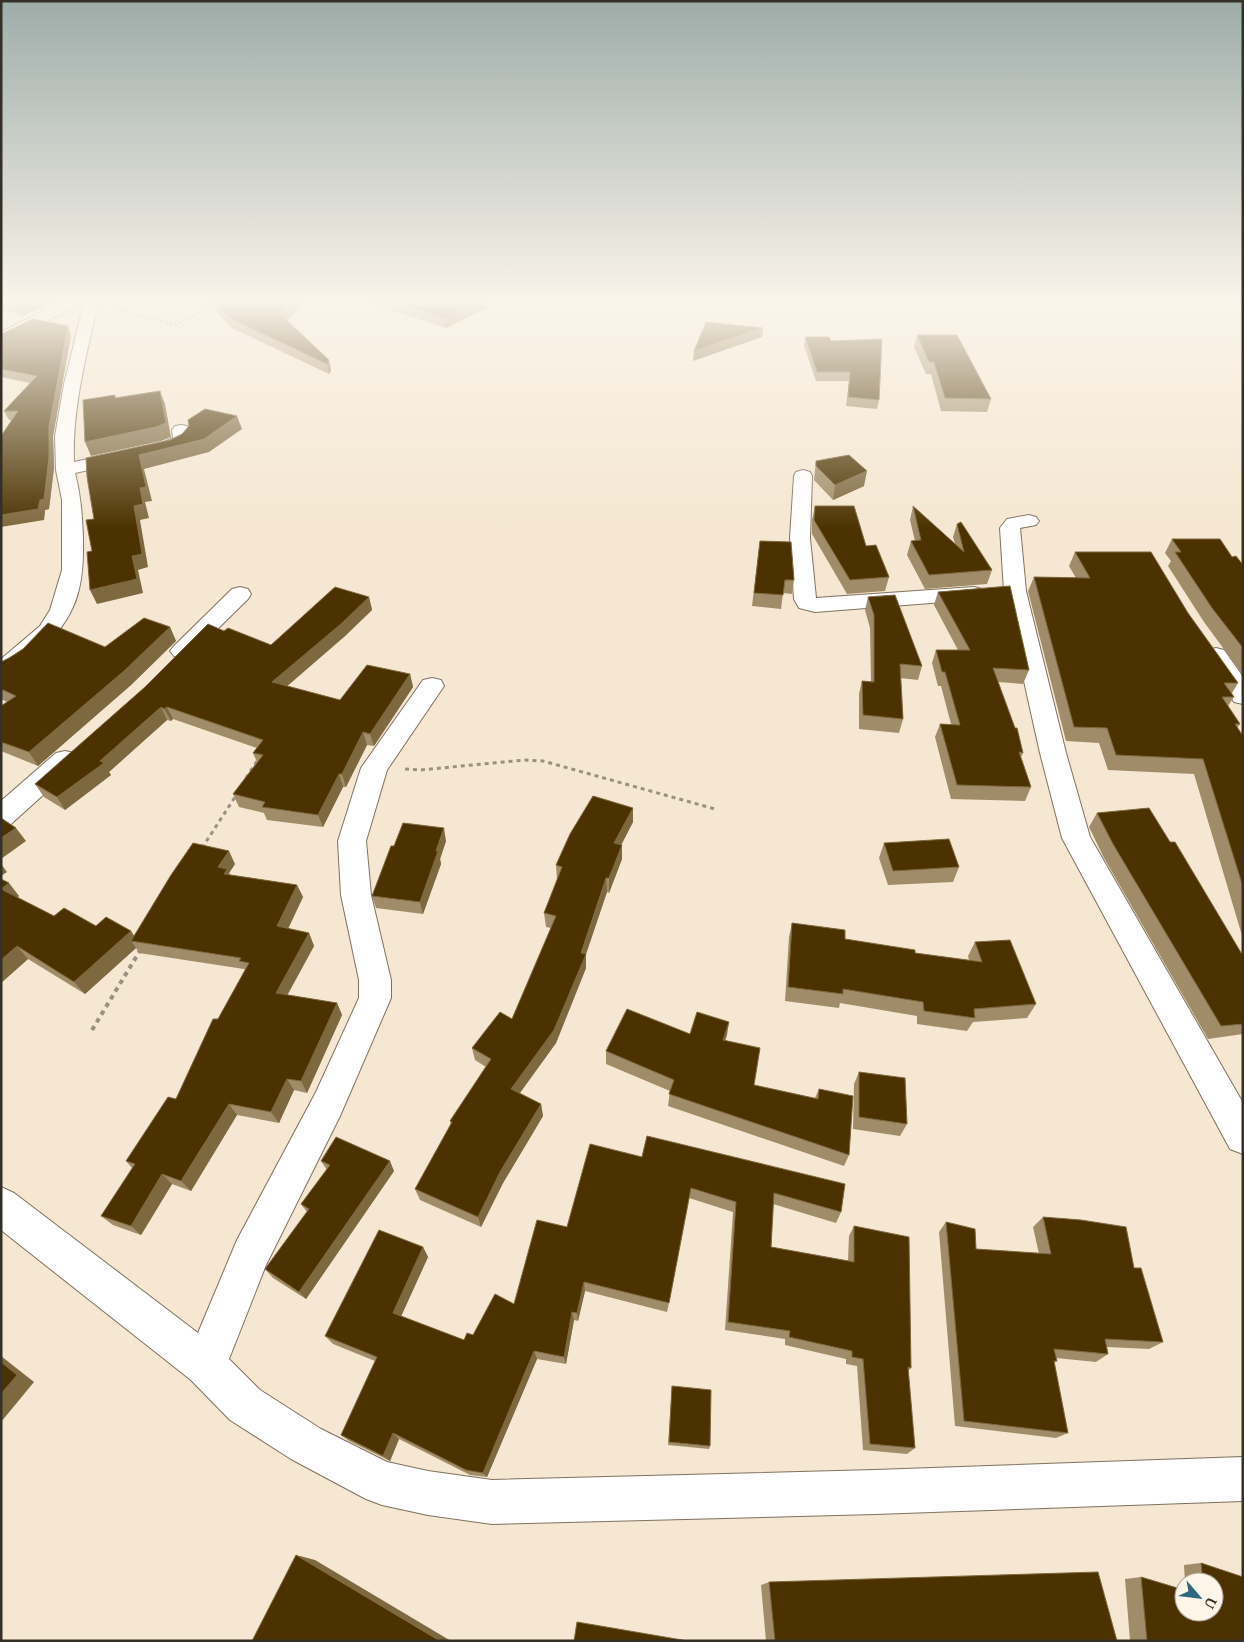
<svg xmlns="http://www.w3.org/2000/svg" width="1244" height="1642" viewBox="0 0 1244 1642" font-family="'PT Serif',serif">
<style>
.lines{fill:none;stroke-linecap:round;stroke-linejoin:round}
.street-casing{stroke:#7f725f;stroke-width:2}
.path-far2{stroke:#9a9081;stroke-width:2;stroke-dasharray:2.5 2.5;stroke-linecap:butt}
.path-far1{stroke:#9a9081;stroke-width:3;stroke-dasharray:4 4;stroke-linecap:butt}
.path{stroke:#9a9081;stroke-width:4;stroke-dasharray:4.5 4.5;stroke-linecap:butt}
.street{fill:#fff;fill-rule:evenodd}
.wall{fill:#a08c68}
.shaded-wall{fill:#7e683f}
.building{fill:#4b3200;stroke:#7e683f}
</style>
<rect width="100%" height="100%" fill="#f5e7d1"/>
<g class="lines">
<defs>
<g id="street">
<path d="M68,299h31c-12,54 -27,108 -25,163l88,-19 11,-5 -1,-8 3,-4 6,-1 6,1 5,12 -7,8 -11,5 -99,22c6,23 7,42 8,65 1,51 -6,78 -44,114 -11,11 -22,21 -38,26v-19l39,-33 10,-16 12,-40v-70l-6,-30 -1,-34 9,-52 20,-81 -83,40v-11z"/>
<polygon points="803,470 810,472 812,476 810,538 816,598 974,587 982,589 985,594 982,599 815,612 799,608 794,599 790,538 794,476 796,472"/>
<polygon points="1029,515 1036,517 1039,521 1036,525 1020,528 1026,591 1066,753 1090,837 1243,1103 1243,1154 1230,1149 1062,838 1040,753 1004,591 1000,528 1007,519"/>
<polygon points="240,587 248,589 251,594 248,599 190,656 182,658 174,656 170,651 174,646 232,589"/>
<polygon points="1216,648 1224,650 1243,677 1243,704 1234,702 1204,655 1208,650"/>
<polygon points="432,678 441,680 444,686 387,770 366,841 371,895 391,980 391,998 340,1116 266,1265 229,1359 260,1390 321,1429 387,1462 428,1471 492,1480 875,1470 1243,1457 1243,1501 875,1514 492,1524 428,1515 382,1505 366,1499 291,1459 230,1420 191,1380 1,1230 1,1187 14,1193 198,1333 237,1240 316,1092 359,998 359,980 341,895 338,841 361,768 423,680"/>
<polygon points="65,751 74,753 78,760 74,767 11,824 1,827 1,801 56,753"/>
</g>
</defs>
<use href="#street" class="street-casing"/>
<polyline class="path-far2" points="112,308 176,325 215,304"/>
<g class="path-far1">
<polyline points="405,769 420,770 525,760 543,761 715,809"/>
<polyline points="246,778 259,758"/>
<polyline points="202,848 237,794"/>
</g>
<polyline class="path" points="92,1030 141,949"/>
<use href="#street" class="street"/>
</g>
<g class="wall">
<polygon points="1,299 64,299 22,316 1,309"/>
<polygon points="214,299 308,299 287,320 329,360 331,371 329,374 232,328 215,310 212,300"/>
<polygon points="357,299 489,299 490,306 446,328"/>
<polygon points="68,326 71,335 53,436 54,468 49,509 45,510 44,520 12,420 9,420 4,411 30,383 1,377 1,334"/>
<polygon points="917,335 991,399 987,412 941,411 931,374 926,374 914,347"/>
<polygon points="805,337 831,341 879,400 877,409 846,406 849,381 816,381 804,346"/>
<polygon points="816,461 864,486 833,500 814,480"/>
<polygon points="815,506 866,546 889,577 885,591 847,594 812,534 812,520"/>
<polygon points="913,506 955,544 953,537 957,524 992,570 987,584 925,589 907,555 911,541 915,541 910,520"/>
<polygon points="1172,539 1232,557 1243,565 1243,675 1204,622 1168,566 1171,561 1165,553"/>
<polygon points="760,541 794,580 792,594 783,593 781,609 752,606"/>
<polygon points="1075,552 1188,613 1238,683 1232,693 1234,697 1228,706 1240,724 1237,728 1243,736 1243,939 1194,774 1108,770 1099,743 1066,741 1028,591 1034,577 1076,578 1069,566"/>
<polygon points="938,592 1029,670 1023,684 998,682 1023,753 1021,757 1031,787 1025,801 951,799 935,737 940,724 951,724 941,686 938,686 932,663 936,650 958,650 934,605"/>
<polygon points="369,597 372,610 345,636 287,686 340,700 410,674 413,687 374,746 367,745 346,787 343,787 323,827 267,820 264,813 239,807 233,794 257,762 253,753 257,748 173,719 171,721 167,720 109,772 111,775 65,810 44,797 35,784 224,631 271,645"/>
<polygon points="868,597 922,666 918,680 900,678 903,719 899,733 859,729 859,694 862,681 871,682 870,628 865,610"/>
<polygon points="170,627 176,641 131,685 38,766 1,751 1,706 7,702 1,699 1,662 105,647"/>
<polygon points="633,808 633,822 621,845 622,859 609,893 607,892 586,954 586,968 556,1043 520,1093 541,1104 543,1116 503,1183 481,1227 420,1200 415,1189 451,1124 450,1121 486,1067 475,1060 472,1048 512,1019 551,928 546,927 544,913 557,880 556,865"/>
<polygon points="1097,813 1243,956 1243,1034 1208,1039 1104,858 1089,827"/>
<polygon points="446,841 440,859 441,864 423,914 376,908 372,896 394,846"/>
<polygon points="884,843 959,867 953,882 888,885 879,858"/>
<polygon points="235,864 229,873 230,875 297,885 303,897 288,929 309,933 314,946 287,995 337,1003 342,1015 307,1093 294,1090 279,1123 237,1115 191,1191 172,1184 141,1235 113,1225 101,1216 132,1168 126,1161 176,1099 218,1019 245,970 244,969 139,953 136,948 85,994 28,959 1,983 1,879 19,896 18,898 54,916 96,926 131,931 134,936"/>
<polygon points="792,923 845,939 915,953 969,960 968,956 975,942 1036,1004 1027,1018 973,1022 967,1031 917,1024 917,1016 840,1003 839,1008 785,1001 789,937"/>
<polygon points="690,1034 727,1035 725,1040 754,1085 815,1098 819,1089 849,1155 844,1166 668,1106 670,1091 606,1064 606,1051"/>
<polygon points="859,1072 907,1124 900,1136 853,1129 854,1084"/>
<polygon points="647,1136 841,1212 836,1223 773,1204 771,1247 848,1261 849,1236 854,1226 911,1368 908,1371 915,1448 907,1454 863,1450 857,1366 846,1364 846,1359 785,1345 785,1339 725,1330 733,1212 689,1198 667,1312 585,1291 578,1321 574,1320 566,1364 537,1359 487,1477 470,1475 399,1439 390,1461 349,1441 341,1435 375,1361 333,1344 325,1336 423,1247 428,1257 401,1316 464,1340 473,1335 514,1304 567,1227 642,1157"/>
<polygon points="321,1161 394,1171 306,1299 273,1278 265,1269 307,1212 301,1204 327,1170"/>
<polygon points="1043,1217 1134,1268 1163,1342 1149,1349 1107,1347 1108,1354 1096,1362 1056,1358 1057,1361 1054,1363 1068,1433 1056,1438 955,1426 939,1232 946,1222 976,1249 1039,1254 1033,1227"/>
<polygon points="672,1386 710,1446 709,1449 668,1445"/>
<polygon points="1201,1563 1243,1577 1243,1641 1130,1641 1125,1579 1141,1577 1184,1590 1184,1612 1214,1612 1214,1582 1185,1582 1184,1565"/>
<polygon points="769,1582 1117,1641 766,1641 761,1585"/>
</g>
<g class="shaded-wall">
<polygon points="33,299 64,299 22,316 17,305"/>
<polygon points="296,299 308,299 283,324 280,314"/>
<polygon points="483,299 489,299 490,306 446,328 445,318"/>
<polygon points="68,326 71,335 53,436 54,468 49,509 45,510 44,520 1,527 1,515 40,500 49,426"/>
<polygon points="763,328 762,337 693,361 694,351"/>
<polygon points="329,360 331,371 329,374 327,364"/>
<polygon points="160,391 165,404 171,437 161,441 91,456 85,442"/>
<polygon points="237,416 242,429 209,452 144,469 152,501 145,502 149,518 140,520 148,567 138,570 143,593 97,604 90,590 132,556 134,506 140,488 139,455"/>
<polygon points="867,471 864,486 833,500 835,485"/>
<polygon points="369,597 372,610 345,636 277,695 272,682"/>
<polygon points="170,627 176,641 131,685 38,766 29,752"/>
<polygon points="410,674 413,687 374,746 370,734"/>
<polygon points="161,707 167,720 109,772 111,775 65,810 57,797 100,761"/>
<polygon points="167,707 173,719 171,721 164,709"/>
<polygon points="363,732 367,745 346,787 342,774"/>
<polygon points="339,774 343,787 323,827 318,815"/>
<polygon points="633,808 633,822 615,857 614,843"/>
<polygon points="16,828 26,841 1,859 1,838"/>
<polygon points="444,828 446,841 440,859 441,864 423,914 420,902"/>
<polygon points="622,845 622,859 609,893 609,878"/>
<polygon points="229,851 235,864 229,873 234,882 226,878 218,867"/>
<polygon points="1,864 7,872 1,876"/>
<polygon points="606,878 607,892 586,954 586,968 556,1043 514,1101 511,1089 581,953"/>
<polygon points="9,883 19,896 12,902 1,889"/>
<polygon points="297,885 303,897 283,939 277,926"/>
<polygon points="131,931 138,942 131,941 136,948 85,994 74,982"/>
<polygon points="309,933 314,946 282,1005 276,993"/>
<polygon points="17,946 28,959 1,983 1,960"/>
<polygon points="337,1003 342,1015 307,1093 301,1081"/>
<polygon points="729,1022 727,1035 721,1053 723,1040"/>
<polygon points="287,1079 294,1090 279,1123 271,1112"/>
<polygon points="229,1104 237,1115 191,1191 181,1181"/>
<polygon points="541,1104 543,1116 503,1183 481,1227 478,1217 500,1172"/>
<polygon points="390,1161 394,1171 306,1299 299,1292"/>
<polygon points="162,1174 172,1184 141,1235 131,1226"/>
<polygon points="691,1188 689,1198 667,1312 669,1303"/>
<polygon points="423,1247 428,1257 399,1321 393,1313"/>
<polygon points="584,1282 585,1291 578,1321 577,1313"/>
<polygon points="572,1312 574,1320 566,1364 564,1357"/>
<polygon points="534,1351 537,1359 487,1477 483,1473"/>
<polygon points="1,1356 34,1382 1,1422"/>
<polygon points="393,1433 399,1439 390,1461 383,1456"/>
<polygon points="296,1555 315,1560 451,1641 440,1641"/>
</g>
<g class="building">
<polygon points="1,299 33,299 17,305 1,300"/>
<polygon points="214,299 296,299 280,314 329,360 327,364 229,318 212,300"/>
<polygon points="386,299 483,299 445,318"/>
<polygon points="33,319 68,326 49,426 49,458 44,499 40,500 38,509 1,515 1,436 18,411 4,411 37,376 1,369 1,334"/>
<polygon points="706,322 763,328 694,351"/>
<polygon points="917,335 957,335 991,399 945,398 934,362 929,362"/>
<polygon points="805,337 829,337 831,341 882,339 879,400 848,397 850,372 817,372"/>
<polygon points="160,391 166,423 156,427 85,442 83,400 115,395 115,398"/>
<polygon points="205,409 237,416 204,439 139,455 146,487 140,488 143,504 134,506 142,554 132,556 137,579 90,590 87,552 92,551 86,520 94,519 87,477 86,458 170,440 182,434 189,426 188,420"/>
<polygon points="849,455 867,471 835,485 816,466 816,461"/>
<polygon points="815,506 854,506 866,546 876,545 889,577 850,580 814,520"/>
<polygon points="913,506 964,552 957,524 961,522 992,570 929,575 911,541 921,540"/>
<polygon points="1172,539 1220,539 1232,557 1236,556 1243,565 1243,648 1212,608 1175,552 1181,552"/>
<polygon points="760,541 791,542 794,580 785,580 783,595 754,593"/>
<polygon points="1075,552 1151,552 1188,613 1238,683 1224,683 1234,697 1222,697 1240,724 1235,724 1243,736 1243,887 1203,759 1116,755 1107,728 1074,727 1034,577 1090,578"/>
<polygon points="1010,586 1029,670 993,668 1015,728 1017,728 1023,753 1019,752 1031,787 957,785 940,724 960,725 945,672 942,672 936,650 970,650 938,592"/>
<polygon points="335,587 369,597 342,623 272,682 340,700 367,665 410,674 370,734 363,732 342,774 339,774 318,815 262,807 265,802 233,794 263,755 253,753 263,740 167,707 164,709 161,707 100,761 104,763 57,797 35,784 145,687 208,624 224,631 228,628 271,645"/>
<polygon points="895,595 922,666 900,664 903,719 863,715 862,681 874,682 874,615 868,597"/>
<polygon points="144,618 170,627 124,671 29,752 1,742 1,706 16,696 1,689 1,662 9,658 23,649 48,623 105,647"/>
<polygon points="593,796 633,808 614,843 622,845 609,878 606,878 581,953 586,954 554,1030 511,1089 541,1104 500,1172 478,1217 415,1189 452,1122 450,1121 491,1059 472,1048 500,1012 512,1019 556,916 544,913 562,867 556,865 570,834"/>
<polygon points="1149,808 1170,842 1175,842 1243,956 1243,1024 1221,1026 1113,844 1097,813"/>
<polygon points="1,818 16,828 1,838"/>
<polygon points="403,823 444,828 436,851 438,851 420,902 372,896 391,846 394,846"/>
<polygon points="949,839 959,867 893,871 884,843"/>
<polygon points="193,843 229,851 218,867 227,869 224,874 297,885 277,926 309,933 276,993 337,1003 301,1081 287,1079 271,1112 229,1104 181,1181 162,1174 131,1226 101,1216 135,1164 126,1161 168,1097 176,1099 213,1019 218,1019 249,963 239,961 241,958 131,941 171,875"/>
<polygon points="1,879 9,883 1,889"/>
<polygon points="1,889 54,916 64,908 96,926 106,917 131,931 74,982 17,946 1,960"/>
<polygon points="792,923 845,930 845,939 915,950 915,953 982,962 975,942 1010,940 1036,1004 974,1009 975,1018 924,1011 923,1002 843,989 843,994 788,987"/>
<polygon points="627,1009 690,1034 697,1012 729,1022 723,1040 760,1048 754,1085 818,1099 819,1089 853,1096 849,1155 669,1094 674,1080 606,1051"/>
<polygon points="859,1072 905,1078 907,1124 859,1117"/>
<polygon points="647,1136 845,1184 841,1212 774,1193 771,1247 854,1262 854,1226 909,1237 911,1368 908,1367 915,1448 870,1444 863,1359 852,1357 852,1351 789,1337 790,1331 728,1322 736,1202 691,1188 669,1303 584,1282 577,1313 572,1312 564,1357 534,1351 483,1473 466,1470 393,1433 383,1456 341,1435 377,1357 325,1336 379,1230 423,1247 393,1313 464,1340 467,1333 473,1335 495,1294 514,1304 537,1220 567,1227 590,1144 642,1157"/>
<polygon points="336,1137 390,1161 299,1292 265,1269 309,1209 301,1204 330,1165 321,1161"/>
<polygon points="1043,1217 1081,1220 1126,1227 1134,1268 1141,1268 1163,1342 1105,1339 1108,1354 1054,1349 1057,1361 1054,1361 1068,1433 964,1421 946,1222 975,1229 976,1249 1051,1254"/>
<polygon points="1,1362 17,1375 1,1394"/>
<polygon points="672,1386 711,1390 710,1446 669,1442"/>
<polygon points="296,1555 440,1641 252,1641"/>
<polygon points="1201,1563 1243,1577 1243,1641 1147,1641 1141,1577 1184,1590 1184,1612 1214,1612 1214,1582 1203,1582"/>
<polygon points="1098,1572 1117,1641 775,1641 769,1582"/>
<polygon points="577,1622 688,1641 574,1641"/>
</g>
<linearGradient id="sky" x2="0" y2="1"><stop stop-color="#9eaca9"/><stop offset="0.57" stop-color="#faf4ea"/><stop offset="1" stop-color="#faf4ea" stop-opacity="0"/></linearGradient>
<rect width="1244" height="529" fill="url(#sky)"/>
<rect width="1244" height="1642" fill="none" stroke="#353027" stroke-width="5"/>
<g transform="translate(1199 1597) rotate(118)"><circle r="24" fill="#fdf5e8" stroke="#ada69b"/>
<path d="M0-4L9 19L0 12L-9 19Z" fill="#2e6881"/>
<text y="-8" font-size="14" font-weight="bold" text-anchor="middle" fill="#353027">U</text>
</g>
</svg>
